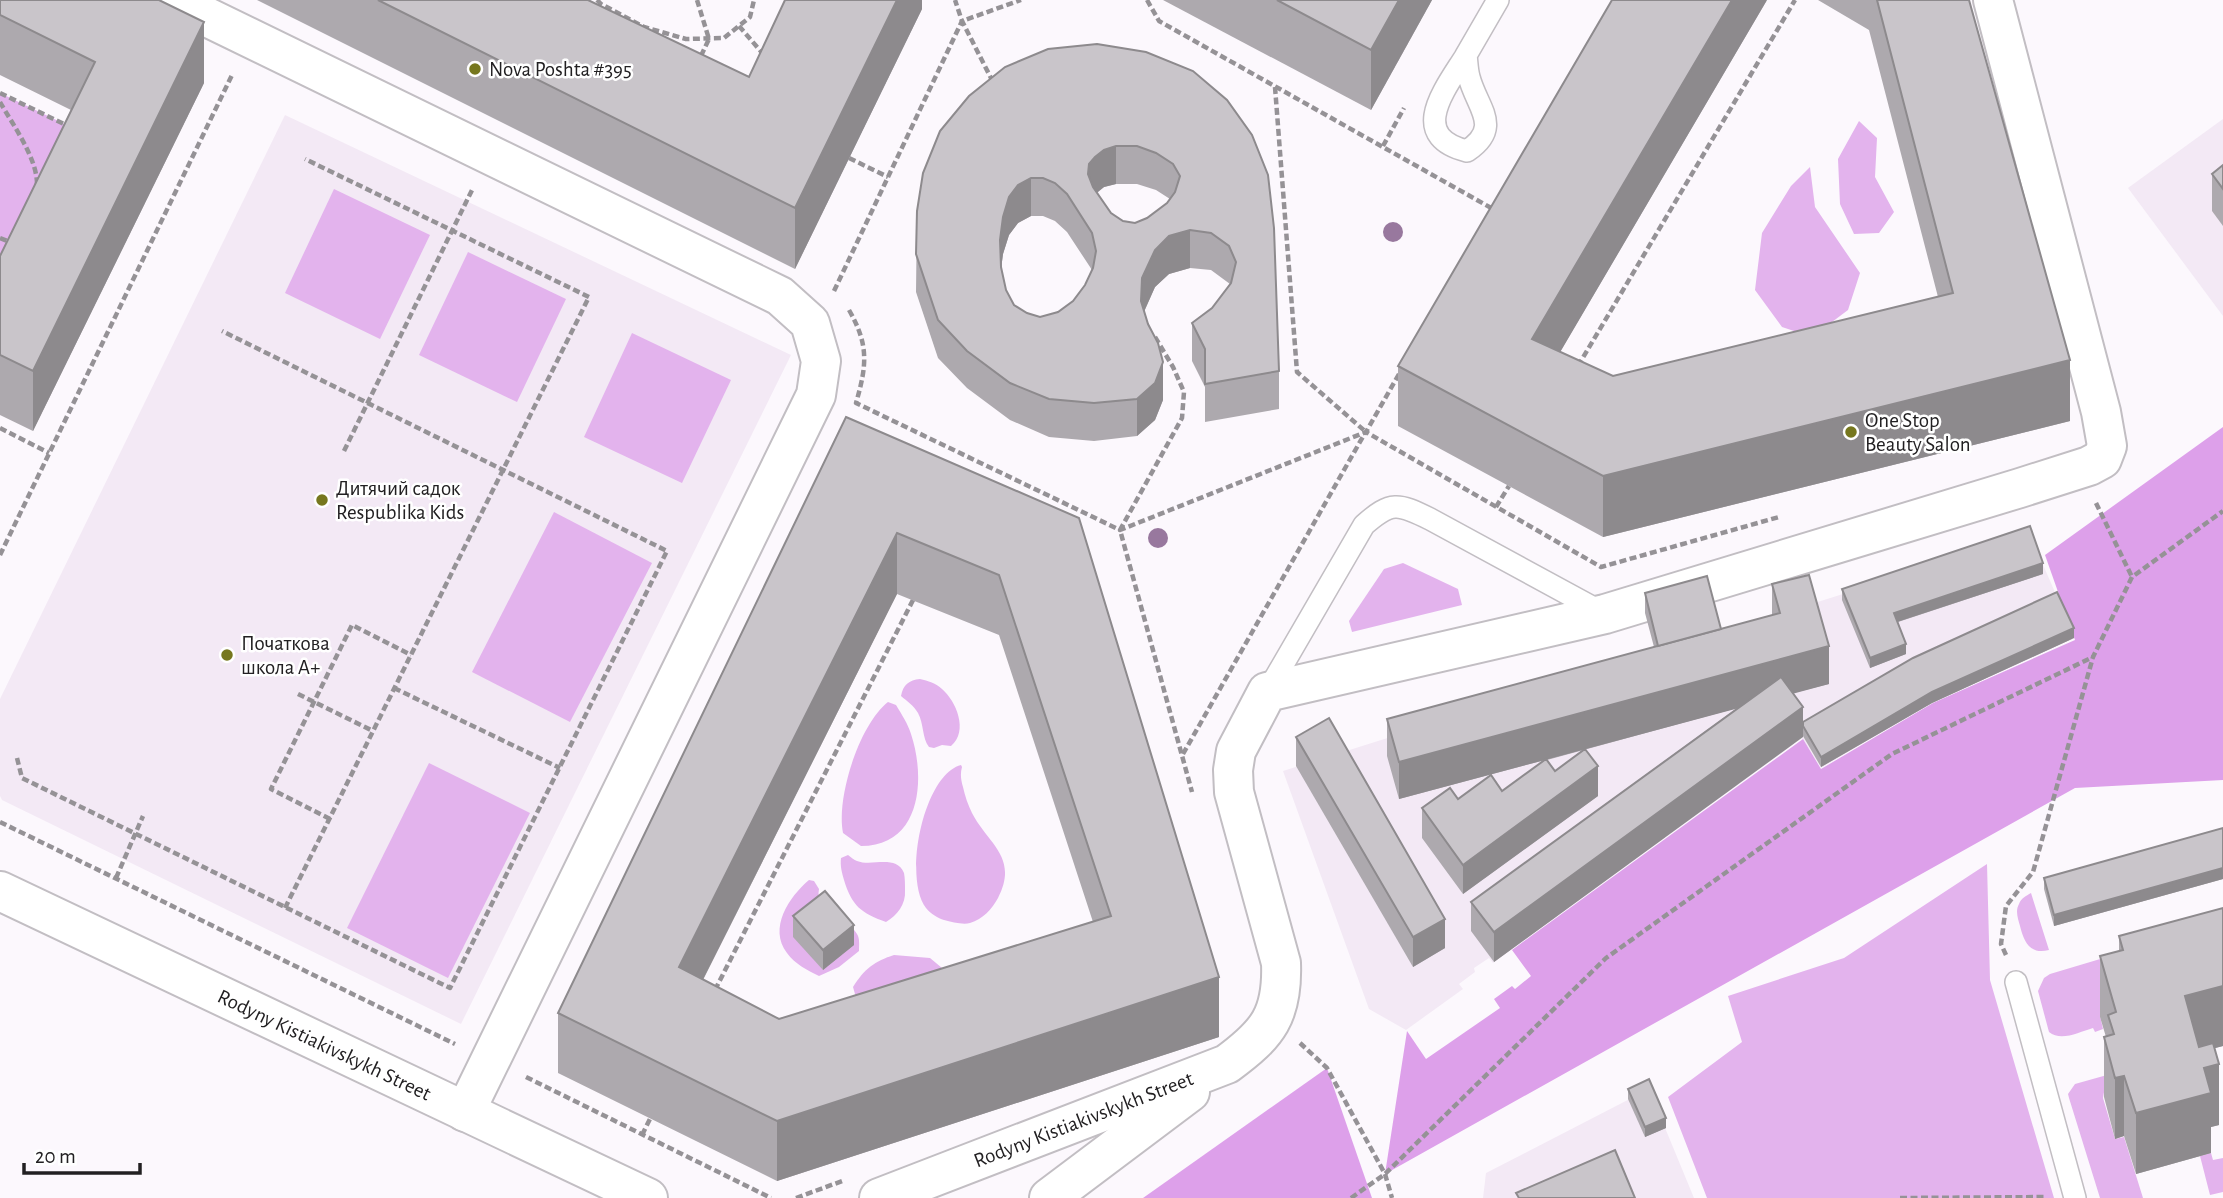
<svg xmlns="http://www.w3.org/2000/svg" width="2223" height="1198" viewBox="0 0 2223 1198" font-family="'Alegreya Sans',sans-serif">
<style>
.built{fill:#f3e9f5}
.green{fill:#e3b3ed}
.forest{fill:#dda0ea}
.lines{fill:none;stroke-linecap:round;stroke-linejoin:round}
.lane-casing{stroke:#c2bec3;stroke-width:24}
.street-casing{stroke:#c2bec3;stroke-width:42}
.path{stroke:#959296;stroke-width:4.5;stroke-dasharray:7 3.5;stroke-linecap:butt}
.lane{stroke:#fff;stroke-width:21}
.street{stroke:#fff;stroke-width:38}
.tree{fill:#98789e}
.wall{fill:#ada9ae;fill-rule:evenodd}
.shaded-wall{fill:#8d8a8d}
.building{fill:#c9c5ca;stroke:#8d8a8d;stroke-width:2;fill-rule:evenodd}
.poi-dot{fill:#76771e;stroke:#fff;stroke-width:2.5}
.labels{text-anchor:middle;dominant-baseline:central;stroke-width:5;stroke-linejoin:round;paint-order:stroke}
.poi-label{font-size:21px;fill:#222022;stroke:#fff;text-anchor:start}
.street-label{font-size:21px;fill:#222022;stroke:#fff}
</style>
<rect width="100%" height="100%" fill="#fcf8fd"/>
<g class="built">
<polygon points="285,115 791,355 461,1024 2,800 0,796 0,699"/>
<polygon points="2223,119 2223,316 2128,188"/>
<polygon points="2030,535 2075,638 1932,703 1821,768 1802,738 1493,963 1489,958 1474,968 1475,972 1459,984 1463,989 1406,1030 1369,1009 1283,771"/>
<polygon points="1649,1089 1694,1198 1483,1198 1486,1173"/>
</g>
<g class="green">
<polygon points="0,93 75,129 0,287"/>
<polygon points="1859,121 1877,138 1875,177 1894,212 1879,233 1854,234 1840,204 1838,159"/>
<polygon points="1810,167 1815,207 1860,273 1848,310 1812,337 1782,327 1755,290 1762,233 1791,186"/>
<polygon points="334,189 430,235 380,339 285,293"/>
<polygon points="468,252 566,299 517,402 419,355"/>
<polygon points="632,333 731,380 682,483 584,437"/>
<polygon points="554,512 652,563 570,722 472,672"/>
<polygon points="1403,563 1458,589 1462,605 1352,632 1349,621 1384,569"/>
<path d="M920,679c8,2 16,4 22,10 14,12 27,42 9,57l-9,-1 -8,3 -5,-1c-7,-9 -5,-23 -11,-34 -4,-7 -11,-12 -17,-17 2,-11 8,-16 19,-17z"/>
<path d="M888,702l8,3c6,10 12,19 15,29 15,45 10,112 -50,112l-18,-13c-7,-35 16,-108 45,-131z"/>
<polygon points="429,763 530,813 448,978 347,928"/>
<path d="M961,765l1,2c-2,7 -1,13 1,20 2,9 5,18 9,26 16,31 47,44 26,85 -6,11 -15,21 -28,25 -7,2 -18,-1 -26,-3 -6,-2 -13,-6 -18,-12 -23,-29 -3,-133 35,-143z"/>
<path d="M848,855c3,2 6,5 9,6 15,6 39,-7 47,12 1,5 1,12 1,17 1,15 -8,25 -19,32 -25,-9 -34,-16 -42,-42 -2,-7 -4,-14 -3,-22z"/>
<polygon points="1987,864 1990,980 2054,1198 1707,1198 1668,1097 1742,1042 1728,996 1844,958"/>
<path d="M809,880l5,1 5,8c-5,22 29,28 38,45 3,4 2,12 2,17l-20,16 -20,9c-12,-6 -24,-12 -32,-23 -19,-25 2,-56 22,-73z"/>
<path d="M2031,893l18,57c-19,5 -25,-8 -29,-24 -2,-7 -5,-15 -1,-22 2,-6 7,-8 12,-11z"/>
<path d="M2214,925l-92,85 -22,6 3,13 -8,3 -2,-4c-14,4 -32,14 -44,4l-11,-41 6,-13 6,-4z"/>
<path d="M894,955l36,3 12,10 -4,12 -81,21 -4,-14c11,-18 22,-26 41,-32z"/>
<polygon points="2107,1075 2103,1098 2115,1139 2124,1137 2143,1198 2100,1198 2069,1098 2068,1094 2075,1084"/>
<polygon points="2211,1153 2213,1160 2223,1158 2223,1192 2210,1195 2200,1156"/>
</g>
<g class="forest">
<polygon points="2223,427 2223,780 2075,788 1385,1174 1407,1031 1426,1059 1500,1008 1494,999 1512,986 1515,989 1531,976 1512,950 1803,739 1821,769 1933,703 2075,640 2045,555"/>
<polygon points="1327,1068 1372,1198 1143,1198"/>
</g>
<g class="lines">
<defs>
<g id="lane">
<path d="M1466,55c1,7 1,15 3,22 8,31 34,50 -2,74 -60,-15 -22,-62 -2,-94 11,-19 22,-38 33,-57"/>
<path d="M1267,692l97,-167c27,-24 34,-22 66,-6l173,94"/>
<polyline points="2016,982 2075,1198"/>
</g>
<g id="street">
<polyline points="172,0 780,296 810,323 821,361 816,395 465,1112"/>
<path id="s1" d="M0,891l648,307"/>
<path id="s2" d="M879,1198l348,-134c41,-30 56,-49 54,-101l-47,-171 -1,-22 3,-19 31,-59 338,-78 415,-126 69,-22 13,-7 5,-13 -6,-34 -108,-412"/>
<polyline points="1049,1198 1190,1092"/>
</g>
</defs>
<use href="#lane" class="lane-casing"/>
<use href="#street" class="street-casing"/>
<g class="path">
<polyline points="597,0 601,4 644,27 686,39 724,38 750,17 754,0"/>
<polyline points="697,0 709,39 700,58"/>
<polyline points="1147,0 1159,21 1493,209"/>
<polyline points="739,26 764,55"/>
<polyline points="993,82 962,21 1021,0"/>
<polyline points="1275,87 1297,372 1366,432"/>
<polyline points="0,93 68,126"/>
<path d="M0,102c13,23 37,56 37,82"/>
<polyline points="1383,146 1404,108"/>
<polyline points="849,158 888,177"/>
<polyline points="0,238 12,243"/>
<polyline points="834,291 962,21 955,0"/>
<path d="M849,310c20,35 18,55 7,93l264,127 246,-98"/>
<polyline points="1155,337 1173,367 1184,392 1182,418 1120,530 1192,792"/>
<polyline points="1578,366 1795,0"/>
<polyline points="1399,374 1366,432 1601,567 1779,517"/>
<polyline points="0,428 49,453"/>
<polyline points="344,451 473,188"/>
<polyline points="2096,503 2132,577"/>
<polyline points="1496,507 1509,486"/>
<polyline points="0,555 233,73"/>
<polyline points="394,688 560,768"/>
<polyline points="298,694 373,731"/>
<polyline points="1183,754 1365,433"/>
<polyline points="17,758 22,778 450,988 667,551 222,331"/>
<polyline points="330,819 271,789 352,625 411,655"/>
<polyline points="0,822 455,1044"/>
<polyline points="116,878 143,816"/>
<polyline points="285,908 589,297 305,159"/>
<polyline points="2006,955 2001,944 2006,906 2033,872 2093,657 2132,577 2223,511"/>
<polyline points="715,990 913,600"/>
<polyline points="1300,1043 1327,1068 1385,1174 1392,1198"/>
<polyline points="526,1077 771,1198"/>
<polyline points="642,1135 650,1119"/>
<polyline points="796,1198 845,1180"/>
<polyline points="1351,1198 1385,1174 1606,958 1892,754 2093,657"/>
<polyline points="1900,1198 2046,1197"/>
</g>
<use href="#lane" class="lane"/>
<use href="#street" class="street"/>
</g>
<g class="tree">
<circle cx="1393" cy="232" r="10"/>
<circle cx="1158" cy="538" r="10"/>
</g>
<g class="wall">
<polygon points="0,0 204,83 33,431 0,415 0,256 71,110 0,75"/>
<polygon points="257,0 588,0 749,77 922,0 922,9 795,269"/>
<polygon points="1163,0 1432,0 1371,110"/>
<polygon points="1767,0 1560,352 1613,376 1938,297 1869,30 1818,0 1969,0 2070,421 1603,537 1398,426 1398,366"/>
<path d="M1193,71l86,300v38l-74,13v-35l-13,-26v-38l20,-15 18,-24 -19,-14 -21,-2 -21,6 -14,13 -11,25 19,88 -8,20 -18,16 -43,5 -45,-4 -39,-17 -43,-32 -29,-30 -22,-66 1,-81zM1116,184h21l19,6 14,9 -3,4 -20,15 -12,5 -12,-2 -12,-8 -14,-20 7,-6zM1031,216h12l12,5 12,11 25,38 -7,15 -12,16 -15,11 -18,5 -13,-4 -13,-8 -8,-15 -5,-21 2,-15 6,-19 9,-12z"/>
<polygon points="2223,165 2223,226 2212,211 2212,174"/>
<path d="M846,417l233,101 140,519 -442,144 -219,-108v-60zM897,594l102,41 94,287 -314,97 -76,-39z"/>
<polygon points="2043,574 1898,622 1906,654 1870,668 1842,600 1842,589"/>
<polygon points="1772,584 1829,684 1793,693 1803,722 2074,638 1932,703 1821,767 1803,736 1494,962 1471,931 1471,902 1737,708 1547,760 1555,771 1598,796 1463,894 1422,838 1422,808 1458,799 1502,791 1545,760 1399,799 1387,756 1387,719 1654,647 1645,613 1645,593 1721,629 1772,615"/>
<polygon points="1296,737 1445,948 1413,967 1296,766"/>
<polygon points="2223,828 2223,879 2054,926 2044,889 2044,878"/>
<polygon points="793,916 854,945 823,970 793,937"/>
<polygon points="2119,936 2223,1046 2215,1048 2219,1125 2211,1127 2211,1153 2136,1174 2124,1136 2115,1139 2104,1097 2104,1037 2106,1037 2100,1017 2100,956 2119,951"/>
<polygon points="1628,1089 1666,1128 1645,1137 1628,1099"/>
</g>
<g class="shaded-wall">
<polygon points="897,0 922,0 922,9 795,269 795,208"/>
<polygon points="1399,0 1432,0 1371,110 1371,50"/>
<polygon points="1732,0 1767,0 1532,400 1532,339"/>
<polygon points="204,22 204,83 33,431 33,371"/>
<polygon points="1116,146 1116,184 1104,187 1095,194 1088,174 1089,164 1095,157 1104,150"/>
<polygon points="1031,178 1031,216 1018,223 1009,235 1003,254 1000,277 1000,240 1003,217 1009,197 1018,185"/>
<polygon points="1190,230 1190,268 1169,274 1155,287 1142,316 1141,301 1142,278 1155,250 1169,236"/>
<polygon points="2070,360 2070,421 1603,537 1603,476"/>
<polygon points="1163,362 1163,400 1155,420 1137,436 1137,399"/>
<polygon points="897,533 897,594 679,1027 679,967"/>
<polygon points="2043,563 2043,574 1894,623 1894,613"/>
<polygon points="2074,628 2074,638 1932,703 1821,767 1821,757 1932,692"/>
<polygon points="1906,644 1906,654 1870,668 1870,658"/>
<polygon points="1829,646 1829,684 1399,799 1399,762"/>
<polygon points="1803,707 1803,737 1494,962 1494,932"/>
<polygon points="1598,766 1598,796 1463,894 1463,865"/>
<polygon points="2223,868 2223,879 2054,926 2054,915"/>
<polygon points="1445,919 1445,948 1413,967 1413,937"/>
<polygon points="854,925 854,945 823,970 823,950"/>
<polygon points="1219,977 1219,1037 777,1181 777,1121"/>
<polygon points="2223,986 2223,1046 2185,1056 2185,996"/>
<polygon points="2219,1064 2219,1125 2211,1127 2211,1153 2136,1174 2136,1113 2204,1068"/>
<polygon points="2124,1076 2124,1136 2115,1139 2115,1078"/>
<polygon points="1666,1118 1666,1128 1645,1137 1645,1127"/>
</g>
<g class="building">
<polygon points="0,0 159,0 204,22 33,371 0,355 0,256 95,62 0,15"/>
<polygon points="378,0 588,0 749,77 785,0 897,0 795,208"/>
<polygon points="1277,0 1399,0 1371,50"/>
<polygon points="1612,0 1732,0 1532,339 1613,376 1953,293 1877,0 1969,0 2070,360 1603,476 1398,366"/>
<path d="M1097,44l49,8 47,19 34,29 25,35 16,40 6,53 5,143 -74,13v-35l-13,-26 20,-15 19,-25 5,-21 -7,-16 -18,-13 -21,-3 -21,6 -14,14 -13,28 -1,23 7,23 10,19 5,19 -8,21 -18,16 -43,4 -45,-4 -39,-16 -43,-32 -29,-31 -22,-66 1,-43 6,-38 17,-42 29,-35 36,-29 43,-18zM1116,146h21l19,7 17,11 7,12 -5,16 -8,11 -20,15 -12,5 -12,-2 -12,-8 -18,-26 -5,-13 1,-10 6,-7 9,-7zM1031,178h12l12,5 12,11 25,39 4,18 -3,17 -8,17 -12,16 -15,11 -18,5 -13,-4 -13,-8 -8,-15 -5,-23 -1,-27 3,-23 6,-20 9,-12z"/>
<polygon points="2223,165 2223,189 2212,174"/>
<path d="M846,417l233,101 140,459 -442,144 -219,-108zM897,533l102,42 112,341 -332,103 -100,-52z"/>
<polygon points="2030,526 2043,563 1894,613 1906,644 1870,658 1842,589"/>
<polygon points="1809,575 1829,646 1399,762 1387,719 1780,613 1772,584"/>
<polygon points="1707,576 1721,629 1658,646 1645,593"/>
<polygon points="2057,592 2074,628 1932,692 1821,757 1803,726 1803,722 1913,658"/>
<polygon points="1781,677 1803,707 1494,932 1471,902"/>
<polygon points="1329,718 1445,919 1413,937 1296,737"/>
<polygon points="1585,749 1598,766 1463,865 1422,808 1450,788 1458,799 1491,775 1502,791 1546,759 1555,771"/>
<polygon points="2223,828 2223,868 2054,915 2044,878"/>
<polygon points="825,891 854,925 823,950 793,916"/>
<polygon points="2223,908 2223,986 2185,996 2199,1047 2213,1043 2219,1064 2204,1068 2211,1093 2136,1113 2124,1076 2115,1078 2104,1037 2114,1034 2108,1015 2116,1012 2100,956 2123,950 2119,936"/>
<polygon points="1649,1079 1666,1118 1645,1127 1628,1089"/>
<polygon points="1615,1150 1635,1198 1519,1198 1516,1193"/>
</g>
<g class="poi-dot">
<circle cx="475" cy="69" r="7"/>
<circle cx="1851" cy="432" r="7"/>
<circle cx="322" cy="500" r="7"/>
<circle cx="227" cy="655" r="7"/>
</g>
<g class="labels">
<g class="poi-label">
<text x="489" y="69">Nova Poshta #395</text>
<text x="1865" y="420">One Stop<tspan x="1865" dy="24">Beauty Salon</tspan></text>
<text x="336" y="488">Дитячий садок<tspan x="336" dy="24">Respublika Kids</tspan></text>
<text x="241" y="643">Початкова<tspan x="241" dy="24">школа А+</tspan></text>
</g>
<g class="street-label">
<text stroke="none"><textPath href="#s1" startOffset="359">Rodyny Kistiakivskykh Street</textPath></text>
<text stroke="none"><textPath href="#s2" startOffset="219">Rodyny Kistiakivskykh Street</textPath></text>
</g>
</g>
<path d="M24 1163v10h116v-10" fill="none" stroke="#222022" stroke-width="3.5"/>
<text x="35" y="1163" font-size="21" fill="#222022" stroke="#ffffff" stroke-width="5" paint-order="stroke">20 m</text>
</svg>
